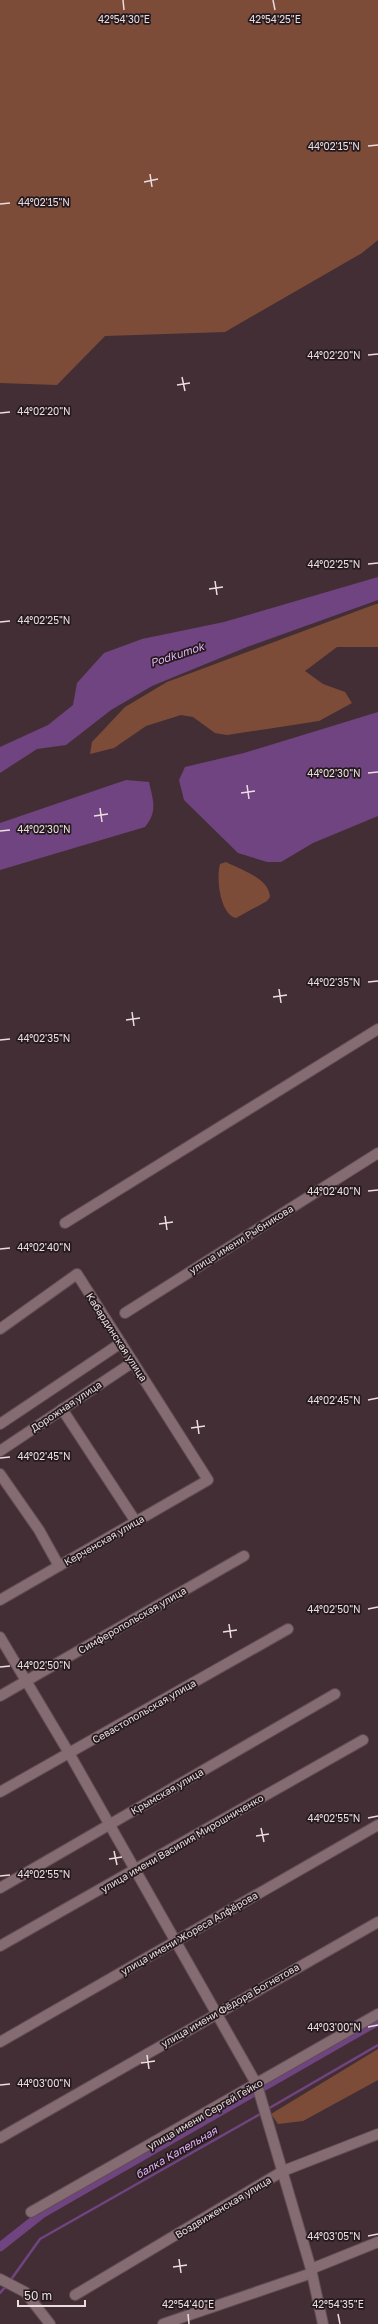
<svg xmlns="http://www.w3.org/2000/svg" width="378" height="2324" viewBox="0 0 378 2324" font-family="'Golos Text',sans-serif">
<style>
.green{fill:#7c4c39}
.water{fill:#704481}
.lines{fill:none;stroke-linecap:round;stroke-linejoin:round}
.stream{stroke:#704481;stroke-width:2.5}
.canal{stroke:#704481;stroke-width:9}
.minor-casing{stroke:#604d54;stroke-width:12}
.minor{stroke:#856b72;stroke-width:10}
.ticks{fill:none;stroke:#ebdce0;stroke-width:1.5}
.labels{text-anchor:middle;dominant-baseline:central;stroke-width:3.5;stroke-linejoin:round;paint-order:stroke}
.street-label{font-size:10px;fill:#ebdce0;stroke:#241a1d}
.water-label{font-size:11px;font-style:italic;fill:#e3b1f7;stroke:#241a1d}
.ticks-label{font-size:10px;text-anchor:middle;fill:#ebdce0;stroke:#241a1d;stroke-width:3.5;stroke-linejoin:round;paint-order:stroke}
</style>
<rect width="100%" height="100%" fill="#442e35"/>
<g class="green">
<polygon points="0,0 378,0 378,240 362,253 225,332 105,336 57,385 0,383"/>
<polygon points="376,604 378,604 378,647 337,647 305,671 323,684 345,692 352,703 319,721 227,735 215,733 193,717 181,715 146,726 114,748 90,754 92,742 125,707 167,682"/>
<path d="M226,862c15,8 43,16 44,35l-3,4 -31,17c-16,-4 -20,-40 -16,-54z"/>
<polygon points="378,2049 378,2080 303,2121 278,2124 271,2114"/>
</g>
<g class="water">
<polygon points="378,577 378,600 247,647 152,686 111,710 66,745 37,749 0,773 0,747 48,725 73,705 77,683 104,653 142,639 224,622"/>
<polygon points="378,712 378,816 313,843 281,862 267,862 238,853 184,800 179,780 185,767 244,753"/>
<path d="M126,780l23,2c4,19 9,29 -4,45l-145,43v-47z"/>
</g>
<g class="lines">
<g class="stream">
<polyline points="266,2110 378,2045"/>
<polyline points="10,2281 40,2239 262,2113"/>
<polyline points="0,2293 7,2285"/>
</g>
<polyline class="canal" points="0,2247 43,2213 378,2021"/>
<defs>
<g id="minor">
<polyline points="65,1223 378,1029"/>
<polyline points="125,1313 378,1153"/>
<polyline points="0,1329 77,1274 208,1480 0,1600"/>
<polyline points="62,1409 136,1522"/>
<polyline points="0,1424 121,1343"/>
<polyline points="0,1451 133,1362"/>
<polyline points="0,1474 39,1530 59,1566"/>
<polyline points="0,1637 69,1753 257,2085 311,2269 323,2324"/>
<polyline points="0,1696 244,1556"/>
<polyline points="0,1792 288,1629"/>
<polyline points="0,1888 335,1694"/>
<polyline points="0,1946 363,1740"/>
<polyline points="0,2042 378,1825"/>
<polyline points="0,2138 378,1922"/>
<polyline points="31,2212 378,2014"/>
<polyline points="311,2269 378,2242"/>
<polyline points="0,2279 25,2292 50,2324"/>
<polyline points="75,2295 283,2171 378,2134"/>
<polyline points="163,2324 312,2273"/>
</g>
</defs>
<use href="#minor" class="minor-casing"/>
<use href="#minor" class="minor"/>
</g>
<path class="ticks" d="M123,0l1,10M273,0l2,10M368,146l10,-1M150,174l2,13M144,182l14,-3M0,204l10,-1M368,355l10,-1M182,377l3,14M177,385l13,-2M0,413l10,-1M368,564l10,-1M215,581l2,14M209,589l14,-2M0,622l10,-1M368,773l10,-1M247,785l2,14M241,793l14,-2M100,808l2,14M94,816l14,-2M0,831l10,-1M368,982l10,-1M279,989l2,14M273,997l14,-2M132,1012l2,14M126,1020l14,-2M0,1040l10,-1M368,1191l10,-1M165,1216l2,14M159,1224l14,-2M0,1249l10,-1M368,1400l10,-2M197,1420l2,14M191,1428l14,-2M0,1458l10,-1M368,1609l10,-2M229,1624l2,14M223,1632l14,-2M0,1667l10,-1M368,1818l10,-2M261,1828l3,14M256,1836l13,-2M114,1851l3,14M109,1859l13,-2M0,1876l10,-1M368,2027l10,-2M147,2055l2,14M141,2063l14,-2M0,2085l10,-1M368,2236l10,-2M179,2259l2,14M173,2267l14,-2M188,2314l1,10M338,2314l2,10"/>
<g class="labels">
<g class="street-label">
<text transform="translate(241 1239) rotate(-32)">улица имени Рыбникова</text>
<text transform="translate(117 1337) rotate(57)">Кабардинская улица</text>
<text transform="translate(66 1406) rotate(-34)">Дорожная улица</text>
<text transform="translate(104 1540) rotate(-30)">Керченская улица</text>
<text transform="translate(132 1620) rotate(-30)">Симферопольская улица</text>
<text transform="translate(144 1711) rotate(-30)">Севастопольская улица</text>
<text transform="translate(167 1791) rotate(-30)">Крымская улица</text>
<text transform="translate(182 1843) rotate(-30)">улица имени Василия Мирошниченко</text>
<text transform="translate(189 1933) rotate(-30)">улица имени Жореса Алфёрова</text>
<text transform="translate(230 2005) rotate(-30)">улица имени Фёдора Богнетова</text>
<text transform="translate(205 2114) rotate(-30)">улица имени Сергей Гейко</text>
<text transform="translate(223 2207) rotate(-31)">Воздвиженская улица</text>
</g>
<g class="water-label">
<text transform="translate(177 654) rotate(-18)">Podkumok</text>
<text transform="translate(176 2152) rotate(-30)">балка Капельная</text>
</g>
</g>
<g class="ticks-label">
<text x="124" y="23">42°54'30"E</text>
<text x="275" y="23">42°54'25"E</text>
<text x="334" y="150">44°02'15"N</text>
<text x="44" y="206">44°02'15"N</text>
<text x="334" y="359">44°02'20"N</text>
<text x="44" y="415">44°02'20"N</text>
<text x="334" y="568">44°02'25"N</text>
<text x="44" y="624">44°02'25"N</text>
<text x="334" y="777">44°02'30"N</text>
<text x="44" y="833">44°02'30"N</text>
<text x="334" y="986">44°02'35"N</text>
<text x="44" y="1042">44°02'35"N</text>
<text x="334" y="1195">44°02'40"N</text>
<text x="44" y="1251">44°02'40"N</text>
<text x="334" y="1404">44°02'45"N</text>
<text x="44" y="1460">44°02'45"N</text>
<text x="334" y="1613">44°02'50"N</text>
<text x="44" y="1669">44°02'50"N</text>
<text x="334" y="1822">44°02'55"N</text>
<text x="44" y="1878">44°02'55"N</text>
<text x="334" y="2031">44°03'00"N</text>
<text x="44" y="2087">44°03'00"N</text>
<text x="334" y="2240">44°03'05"N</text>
<text x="188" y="2308">42°54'40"E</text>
<text x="338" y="2308">42°54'35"E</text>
</g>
<path d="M18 2300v6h67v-6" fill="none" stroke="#ebdce0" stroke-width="2"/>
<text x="24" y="2300" font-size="12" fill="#ebdce0" stroke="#241a1d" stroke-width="3" paint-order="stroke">50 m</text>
</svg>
